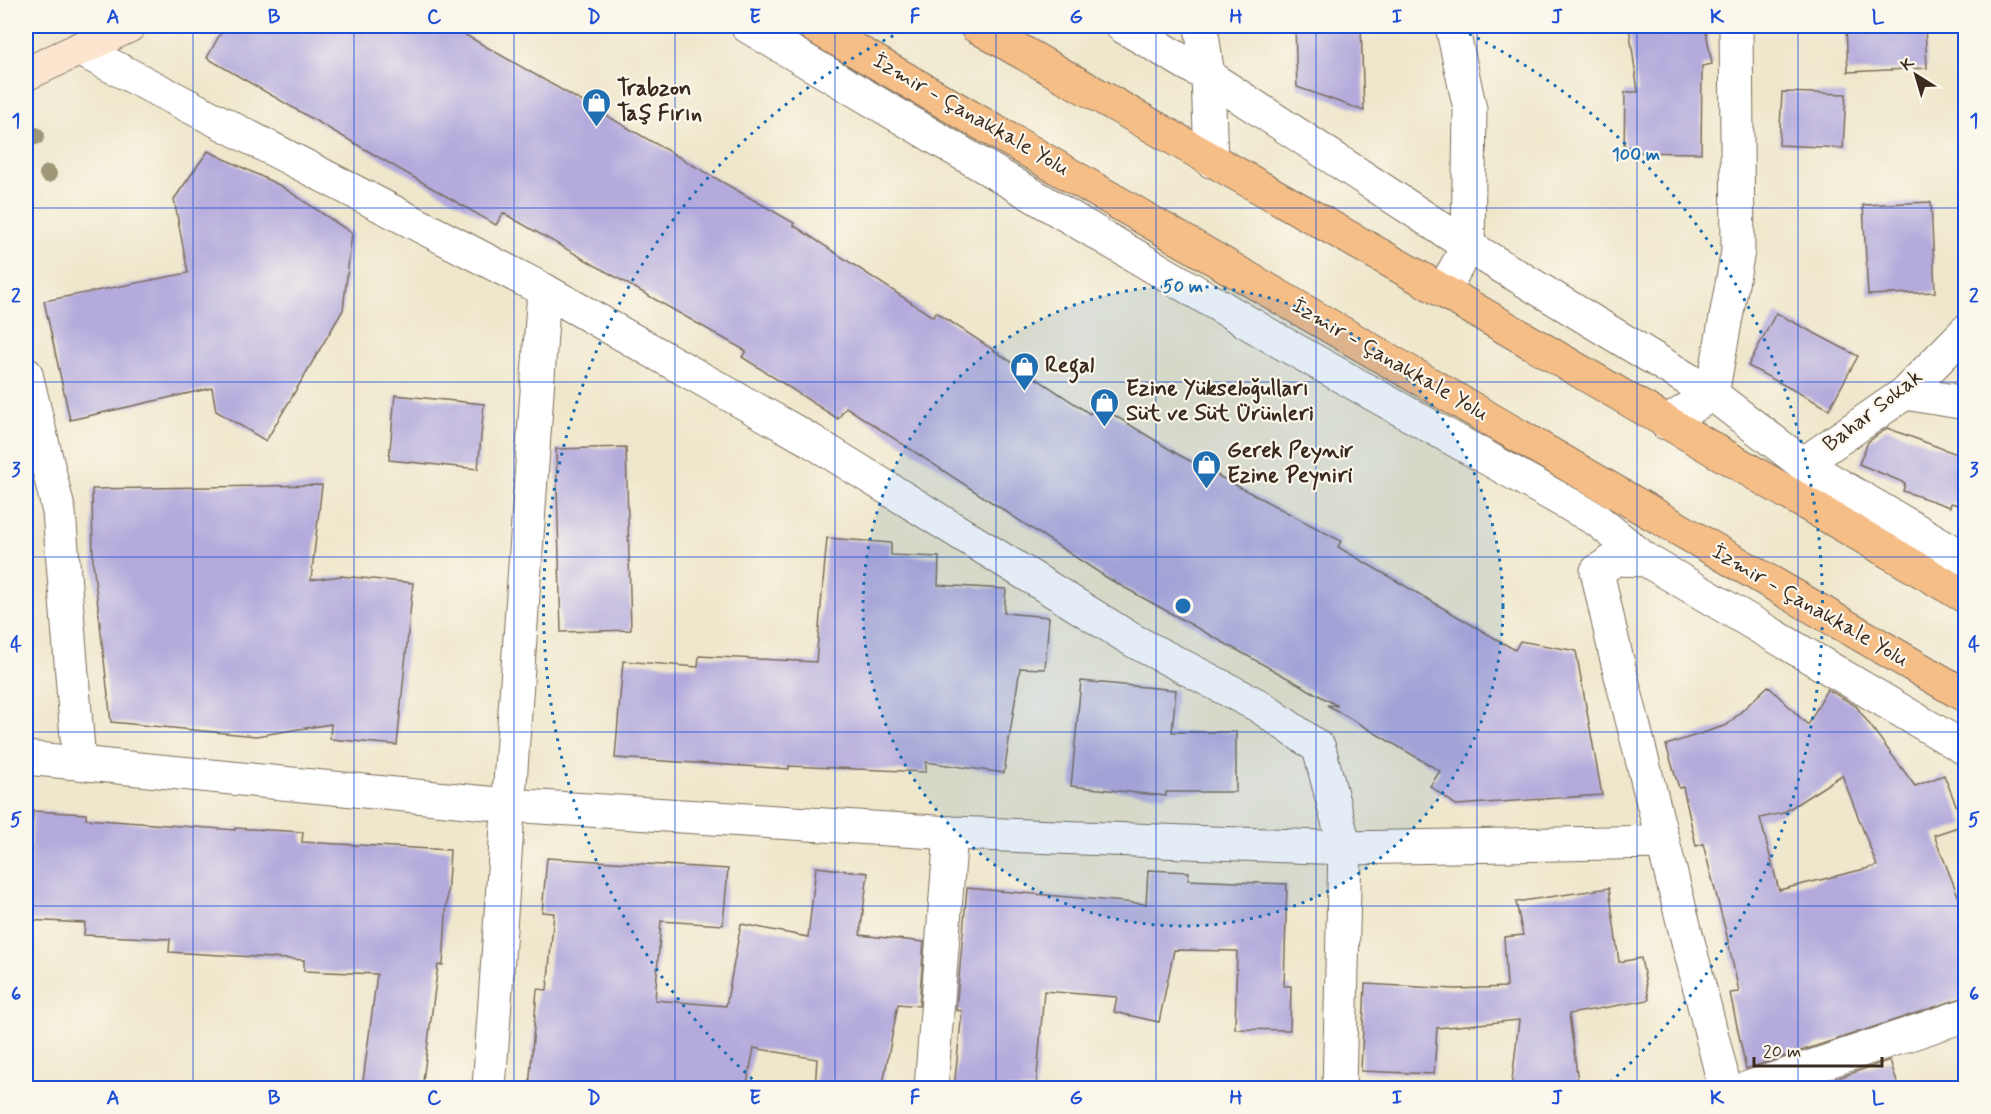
<svg xmlns="http://www.w3.org/2000/svg" width="1991" height="1114" viewBox="0 0 1991 1114" font-family="Mynerve,sans-serif">
<style>
.building{fill:#b4aadc;fill-rule:evenodd}
.lines{fill:none;stroke-linecap:round;stroke-linejoin:round}
.minor-casing{stroke:#7a6c5b;stroke-width:35}
.secondary-casing{stroke:#7a6c5b;stroke-width:35}
.trunk-casing{stroke:#7a6c5b;stroke-width:35}
.minor{stroke:#fff;stroke-width:33}
.secondary{stroke:#fbe5cf;stroke-width:33}
.trunk{stroke:#f6be87;stroke-width:33}
.tree{fill:#9e9878}
.grid{fill:none;stroke:#1d4ed8;stroke-width:1.5;stroke-opacity:0.55}
.ring{fill:none;stroke:#1f6fb2;stroke-width:3;stroke-dasharray:3 6}
.labels{text-anchor:middle;dominant-baseline:central;stroke-width:4.5;stroke-linejoin:round;paint-order:stroke}
.poi-label{font-size:22px;font-weight:bold;fill:#3b2a1e;stroke:#fbf7ec;text-anchor:start}
.street-label{font-size:22px;fill:#3b2a1e;stroke:#fbf7ec}
.centre{fill:#1f6fb2;stroke:#fbf7ec;stroke-width:3}
.ring-label{font-size:18px;text-anchor:middle;font-weight:bold;fill:#1f6fb2;stroke:#fbf7ec;stroke-width:4.5;stroke-linejoin:round;paint-order:stroke}
.neatline{fill:none;stroke:#1d4ed8;stroke-width:2}
.grid-label{font-size:20px;text-anchor:middle;font-weight:bold;fill:#1d4ed8}
</style>
<rect width="100%" height="100%" fill="#fbf7ec"/>
<filter id="ink" filterUnits="userSpaceOnUse"><feTurbulence type="fractalNoise" baseFrequency=".0167" numOctaves="2"/><feDisplacementMap in="SourceGraphic" scale="12" xChannelSelector="R" yChannelSelector="G"/><feConvolveMatrix kernelMatrix="1 2 1 2 8 2 1 2 1" color-interpolation-filters="sRGB"/></filter>
<filter id="wash" filterUnits="userSpaceOnUse"><feTurbulence type="fractalNoise" baseFrequency=".008" numOctaves="4" result="noise"/><feDisplacementMap in="SourceGraphic" scale="24" xChannelSelector="R" yChannelSelector="G"/><feGaussianBlur stdDeviation="1.35" result="paint"/><feColorMatrix in="noise" values="0 0 0 0 0 0 0 0 0 0 0 0 0 0 0 0 0 1.4 0 .05"/><feComposite in="paint" operator="in"/></filter>
<g filter="url(#wash)">
<rect width="100%" height="100%" fill="#efe7cb"/>
<g id="blocks">
<g class="building">
<polygon points="238,26 450,26 794,223 793,225 933,317 936,312 1090,414 1096,404 1179,455 1341,541 1338,547 1515,650 1520,641 1576,651 1602,795 1456,805 1430,786 1440,771 1327,705 1338,706 1109,579 846,407 838,419 742,357 746,351 503,213 496,225 207,58 220,34"/>
<polygon points="1295,26 1361,26 1364,111 1297,87"/>
<polygon points="1629,26 1705,26 1712,64 1702,66 1701,153 1624,152 1625,92 1638,92"/>
<polygon points="1846,26 1925,26 1927,68 1848,72"/>
<polygon points="1782,92 1846,94 1843,148 1779,145"/>
<polygon points="208,151 281,186 352,233 343,310 266,441 216,411 212,388 70,420 44,301 188,273 174,199"/>
<polygon points="1931,202 1935,292 1868,295 1863,205"/>
<polygon points="1776,313 1858,356 1829,409 1748,366"/>
<polygon points="395,395 484,404 478,469 389,460"/>
<polygon points="1887,428 1965,457 1965,507 1951,503 1950,507 1903,491 1905,483 1859,464 1868,442"/>
<polygon points="626,447 631,630 561,632 556,449"/>
<polygon points="322,485 311,580 341,576 413,583 397,745 330,739 331,724 256,736 111,722 93,562 92,489"/>
<polygon points="827,538 891,543 891,555 939,557 938,585 1006,589 1004,613 1049,617 1045,669 1020,668 1004,773 926,762 926,772 789,766 789,769 615,758 623,661 698,667 699,656 816,662"/>
<polygon points="1081,681 1176,690 1172,732 1236,732 1236,792 1166,792 1166,796 1071,786"/>
<path d="M1768,686l40,39 19,-36 29,17 59,80 29,-11 20,50 -30,10 31,78v84l-219,72 -16,-76 9,-1 -13,-60 -23,-88 -7,2 -13,-59 -4,1 -13,-43 61,-20zM1842,775l35,91 -98,24 -19,-72 23,-5z"/>
<polygon points="33,811 86,814 86,819 235,830 235,828 303,832 302,842 450,850 443,965 438,965 422,1089 362,1089 377,974 304,971 304,960 169,952 170,939 84,935 85,923 27,920"/>
<polygon points="547,858 728,869 723,925 661,921 655,1000 726,1006 741,924 808,937 816,867 868,873 860,935 924,942 919,1006 898,1004 882,1089 815,1089 817,1059 754,1048 746,1089 529,1089 537,989 547,990 554,913 542,912"/>
<polygon points="1148,870 1189,872 1188,880 1287,884 1284,986 1291,986 1290,1030 1235,1029 1237,951 1174,950 1159,1022 1114,1012 1117,997 1044,991 1036,1089 954,1089 962,1011 956,1010 967,888 1146,904"/>
<polygon points="1609,888 1619,962 1641,958 1649,1000 1569,1014 1579,1089 1511,1089 1519,1020 1437,1028 1434,1074 1361,1071 1365,984 1455,989 1507,987 1504,937 1523,935 1516,902"/>
<polygon points="1890,1060 1899,1089 1806,1089"/>
</g>
</g>
</g>
<g filter="url(#ink)">
<use href="#blocks" fill-opacity="0" stroke="#7a6c5b" stroke-width="1.5"/>
<g class="lines">
<defs>
<g id="minor">
<polyline points="747,26 1279,341 1597,520 1646,560"/>
<polyline points="1122,26 1208,76 1468,246 1712,394 1803,464 1966,559"/>
<polyline points="1201,26 1208,76 1211,161"/>
<polyline points="79,49 544,290 810,440 1134,641 1259,706 1319,748 1345,848 1339,1088"/>
<polyline points="1443,291 1468,246 1470,109 1452,26"/>
<polyline points="26,374 59,512 79,762"/>
<polyline points="1905,393 1966,403"/>
<polyline points="1666,423 1712,394 1738,251 1736,26"/>
<polyline points="1803,464 1905,393 1966,331"/>
<polyline points="26,758 508,805 951,833 1345,848 1663,842"/>
<polyline points="489,1088 544,290"/>
<polyline points="931,1088 951,833"/>
<polyline points="1725,1088 1615,652 1597,571 1616,559 1646,560 1966,749"/>
<polyline points="1748,1088 1966,1015"/>
</g>
<polyline id="secondary" points="26,74 129,26"/>
<g id="trunk">
<polyline points="814,26 1966,696"/>
<polyline points="976,26 1443,291 1966,597"/>
</g>
</defs>
<use href="#minor" class="minor-casing"/>
<use href="#secondary" class="secondary-casing"/>
<use href="#trunk" class="trunk-casing"/>
<use href="#minor" class="minor"/>
<use href="#secondary" class="secondary"/>
<use href="#trunk" class="trunk"/>
</g>
<g class="tree">
<circle cx="36" cy="136" r="9"/>
<circle cx="48" cy="174" r="9"/>
</g>
</g>
<path class="grid" d="M193,26v1062M354,26v1062M514,26v1062M675,26v1062M835,26v1062M996,26v1062M1156,26v1062M1316,26v1062M1477,26v1062M1637,26v1062M1798,26v1062M26,208h1940M26,382h1940M26,557h1940M26,732h1940M26,906h1940"/>
<circle cx="1183" cy="606" r="320" fill="#1f6fb2" fill-opacity=".12"/>
<g class="ring">
<circle cx="1183" cy="606" r="320"/>
<path d="M759 1085A640 640 0 0 1 913 26M1453 26A640 640 0 0 1 1607 1085"/>
</g>
<defs>
<symbol id="shop-pin" viewBox="-11 -11 22 30"><path d="M0 17L-7.5 6A9.5 9.5 0 1 1 7.5 6Z" fill="#1f6fb2" stroke="#fbf7ec"/><path d="M-5-2.5h2.3a2.7 3.5 0 0 1 5.4 0H5L5.5 6h-11ZM-1.5-2.5h3a1.5 2.3 0 0 0-3 0Z" fill="#fff"/></symbol>
</defs>
<g fill-rule="evenodd">
<use href="#shop-pin" x="580" y="86" width="33" height="45"/>
<use href="#shop-pin" x="1008" y="350" width="33" height="45"/>
<use href="#shop-pin" x="1088" y="386" width="33" height="45"/>
<use href="#shop-pin" x="1190" y="448" width="33" height="45"/>
</g>
<g class="labels">
<g class="poi-label">
<text x="617" y="89">Trabzon<tspan x="617" dy="25">Taş Fırın</tspan></text>
<text x="1045" y="366">Regal</text>
<text x="1126" y="389">Ezine Yükseloğulları<tspan x="1126" dy="25">Süt ve Süt Ürünleri</tspan></text>
<text x="1227" y="451">Gerek Peynir<tspan x="1227" dy="25">Ezine Peyniri</tspan></text>
</g>
<g class="street-label">
<text transform="translate(971 115) rotate(30)">İzmir - Çanakkale Yolu</text>
<text transform="translate(1390 360) rotate(30)">İzmir - Çanakkale Yolu</text>
<text transform="translate(1873 411) rotate(-38)">Bahar Sokak</text>
<text transform="translate(1810 606) rotate(30)">İzmir - Çanakkale Yolu</text>
</g>
</g>
<circle cx="1183" cy="606" r="9" class="centre"/>
<g class="ring-label">
<text x="1636" y="160">100 m</text>
<text x="1183" y="292">50 m</text>
</g>
<rect width="1991" height="1114" fill="none" stroke="#fbf7ec" stroke-width="66"/>
<g transform="translate(1916 75) rotate(323)" stroke="#fbf7ec" stroke-width="4.5" paint-order="stroke">
<path d="M0-4.5L10 22L0 15L-10 22Z" fill="#3b2a1e"/>
<text y="-9" font-size="16" font-weight="bold" text-anchor="middle" fill="#3b2a1e">K</text>
</g>
<path d="M1754 1057v9h128v-9" fill="none" stroke="#3b2a1e" stroke-width="3"/>
<text x="1763" y="1057" font-size="18" fill="#3b2a1e" stroke="#fbf7ec" stroke-width="4.5" paint-order="stroke">20 m</text>
<rect x="33" y="33" width="1925" height="1048" class="neatline"/>
<g class="grid-label">
<text x="113" y="23">A</text>
<text x="274" y="23">B</text>
<text x="434" y="23">C</text>
<text x="594" y="23">D</text>
<text x="755" y="23">E</text>
<text x="915" y="23">F</text>
<text x="1076" y="23">G</text>
<text x="1236" y="23">H</text>
<text x="1397" y="23">I</text>
<text x="1557" y="23">J</text>
<text x="1717" y="23">K</text>
<text x="1878" y="23">L</text>
<text x="16" y="127">1</text>
<text x="1974" y="127">1</text>
<text x="16" y="302">2</text>
<text x="1974" y="302">2</text>
<text x="16" y="476">3</text>
<text x="1974" y="476">3</text>
<text x="16" y="651">4</text>
<text x="1974" y="651">4</text>
<text x="16" y="826">5</text>
<text x="1974" y="826">5</text>
<text x="16" y="1000">6</text>
<text x="1974" y="1000">6</text>
<text x="113" y="1104">A</text>
<text x="274" y="1104">B</text>
<text x="434" y="1104">C</text>
<text x="594" y="1104">D</text>
<text x="755" y="1104">E</text>
<text x="915" y="1104">F</text>
<text x="1076" y="1104">G</text>
<text x="1236" y="1104">H</text>
<text x="1397" y="1104">I</text>
<text x="1557" y="1104">J</text>
<text x="1717" y="1104">K</text>
<text x="1878" y="1104">L</text>
</g>
</svg>
